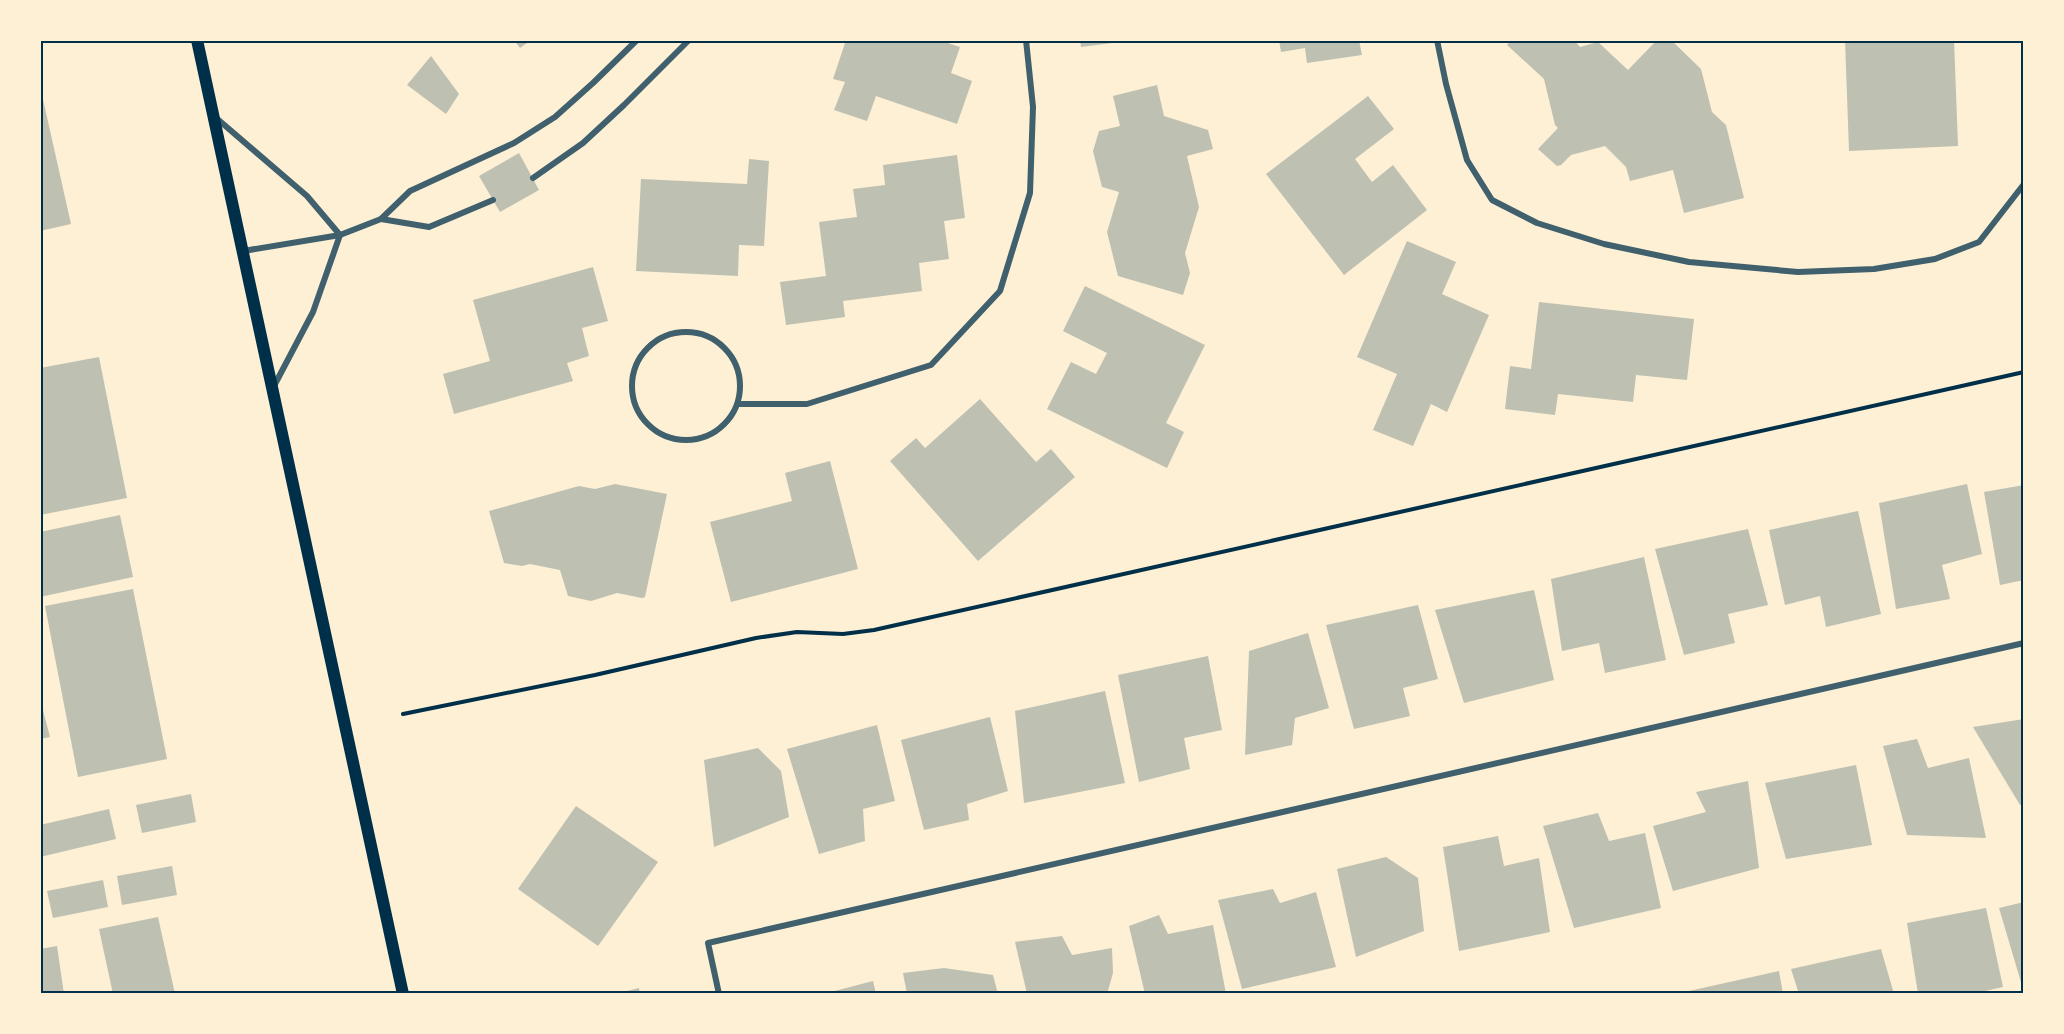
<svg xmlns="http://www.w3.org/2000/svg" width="2064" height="1034" viewBox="0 0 2064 1034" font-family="Mulish,sans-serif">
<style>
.building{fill:#bec0b2}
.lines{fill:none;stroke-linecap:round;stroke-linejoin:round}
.path{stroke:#003049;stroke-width:4}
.minor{stroke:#3f606c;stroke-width:6}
.secondary{stroke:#003049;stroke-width:12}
.neatline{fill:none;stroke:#003049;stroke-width:2}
</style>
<rect width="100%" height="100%" fill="#fdf0d5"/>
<g class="building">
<polygon points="514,40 531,40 520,48"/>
<polygon points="846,40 939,40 960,47 951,73 972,81 957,124 876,96 867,121 834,110 845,82 833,79"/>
<polygon points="1080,40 1120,40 1120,42 1081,47"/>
<polygon points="1279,40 1359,40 1362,55 1307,63 1305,48 1281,52"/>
<polygon points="1511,40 1574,40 1580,47 1598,42 1628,70 1657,40 1671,40 1701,69 1712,112 1726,125 1744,198 1684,213 1673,170 1630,181 1626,167 1605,146 1571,155 1561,165 1557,166 1538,149 1558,128 1555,125 1544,79 1507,45"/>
<polygon points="1845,40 1954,40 1958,146 1849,151"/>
<polygon points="431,56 459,94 446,114 407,85"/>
<polygon points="1157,85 1164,116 1208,130 1213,149 1187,156 1199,207 1185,253 1190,273 1183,295 1118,276 1107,232 1119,192 1102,187 1093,151 1099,131 1120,126 1113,96"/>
<polygon points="40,86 71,224 40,231"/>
<polygon points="1368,96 1394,129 1355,159 1372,182 1393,165 1427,210 1344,275 1266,174"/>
<polygon points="519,153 539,190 500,212 479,176"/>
<polygon points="957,155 965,218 944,221 949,259 919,263 922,291 843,301 845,317 786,325 780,282 826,276 819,222 857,217 853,189 885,185 883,165"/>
<polygon points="749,159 769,161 764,246 739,245 738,276 636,271 641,179 747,184"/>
<polygon points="1407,241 1456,262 1442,294 1489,315 1447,412 1431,404 1413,446 1373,430 1397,374 1357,357"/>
<polygon points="593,267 608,321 582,328 589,356 567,363 573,381 454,414 443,374 490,361 473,300"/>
<polygon points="1085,286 1205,345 1166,423 1184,432 1167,468 1047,409 1071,362 1096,374 1107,353 1063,331"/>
<polygon points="1539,302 1694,319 1687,380 1636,375 1633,402 1558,394 1555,415 1505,409 1510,366 1531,369"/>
<polygon points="99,357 127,498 40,515 40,368"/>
<polygon points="980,399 1036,462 1051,449 1075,477 978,561 890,461 916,438 925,448"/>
<polygon points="830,461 858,569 731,602 710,522 792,501 785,473"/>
<polygon points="615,484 667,494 645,597 642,598 617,593 591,601 568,596 560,570 530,564 522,566 504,563 489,511 579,486 595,489"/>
<polygon points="1967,484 1982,554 1942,565 1950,599 1896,609 1879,503"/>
<polygon points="2024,485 2024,580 2000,585 1984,492"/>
<polygon points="1858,511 1881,614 1826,627 1820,596 1785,605 1769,530"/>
<polygon points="120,515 133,577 40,597 40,532"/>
<polygon points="1748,529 1768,605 1728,614 1735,643 1684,655 1655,549"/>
<polygon points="1644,557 1666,660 1605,673 1599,643 1562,651 1551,579"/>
<polygon points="133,589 167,759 78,777 45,606"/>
<polygon points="1534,590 1554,680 1464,703 1435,610"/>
<polygon points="1418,605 1438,679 1403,688 1410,716 1354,729 1326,625"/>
<polygon points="1308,633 1329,708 1295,718 1292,745 1245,755 1249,651"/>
<polygon points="1208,656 1222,730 1184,738 1190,769 1139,782 1118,675"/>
<polygon points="1105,691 1125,783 1024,803 1015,711"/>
<polygon points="40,699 50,737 40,739"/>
<polygon points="990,717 1008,791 967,804 969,820 924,830 901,740"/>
<polygon points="2024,719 2024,804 2020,805 1973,727"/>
<polygon points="877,725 895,801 863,809 865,841 819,854 787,749"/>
<polygon points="1917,739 1928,768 1969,758 1986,838 1907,835 1883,746"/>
<polygon points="758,748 781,771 789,817 714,847 704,760"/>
<polygon points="1856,765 1872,845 1786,859 1765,783"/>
<polygon points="1748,781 1759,868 1673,891 1653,826 1706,812 1696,792"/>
<polygon points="191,794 196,822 142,833 136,805"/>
<polygon points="576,806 658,862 598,946 518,889"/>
<polygon points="109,809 116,839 40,857 40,825"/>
<polygon points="1598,813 1609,841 1645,833 1661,908 1574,928 1543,826"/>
<polygon points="1498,836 1504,866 1539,858 1550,932 1459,951 1443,847"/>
<polygon points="1386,857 1418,878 1424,931 1356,957 1337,869"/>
<polygon points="172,866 177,895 122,905 117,876"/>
<polygon points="103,880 108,907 53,918 47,891"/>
<polygon points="1273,889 1280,903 1316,892 1336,967 1242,989 1218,900"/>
<polygon points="2024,902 2024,989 2023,989 1999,908"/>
<polygon points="1986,908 2003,987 1972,994 1918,994 1907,923"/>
<polygon points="1159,915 1168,934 1213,925 1226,994 1145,994 1129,926"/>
<polygon points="158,917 175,994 113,994 99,929"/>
<polygon points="1062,936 1072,955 1112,948 1113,973 1107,994 1027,994 1015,942"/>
<polygon points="57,946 64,994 40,994 40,949"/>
<polygon points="1881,949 1894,994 1799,994 1791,969"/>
<polygon points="944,968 993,975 998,994 907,994 903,973"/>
<polygon points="1779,971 1783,994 1681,994 1680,993"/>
<polygon points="873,981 876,994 827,994 827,993"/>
<polygon points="639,988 640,994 619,994 619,993"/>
</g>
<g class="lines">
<polyline class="path" points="403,714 595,675 756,638 797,632 843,634 874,630 2024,372"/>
<g class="minor">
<polyline points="1437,40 1446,84 1467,160 1492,200 1537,223 1604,244 1689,262 1798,272 1874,269 1935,259 1979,242 2024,184"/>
<polyline points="215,117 307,196 340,235 313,312 274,386"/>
<polyline points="533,178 583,143 624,105 689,40"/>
<polyline points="381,219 429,227 493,200"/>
<polyline points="243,251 340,235 381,219 410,191 514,143 555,117 593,83 637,40"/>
<circle cx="686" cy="386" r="54"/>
<polyline points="738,404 807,404 931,365 1000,291 1030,193 1033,107 1026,40"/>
<polyline points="719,994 708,943 2024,643"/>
</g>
<polyline class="secondary" points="197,40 403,994"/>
</g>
<rect width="2064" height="1034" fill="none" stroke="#fdf0d5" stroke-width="84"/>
<rect x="42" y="42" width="1980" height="950" class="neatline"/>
</svg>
